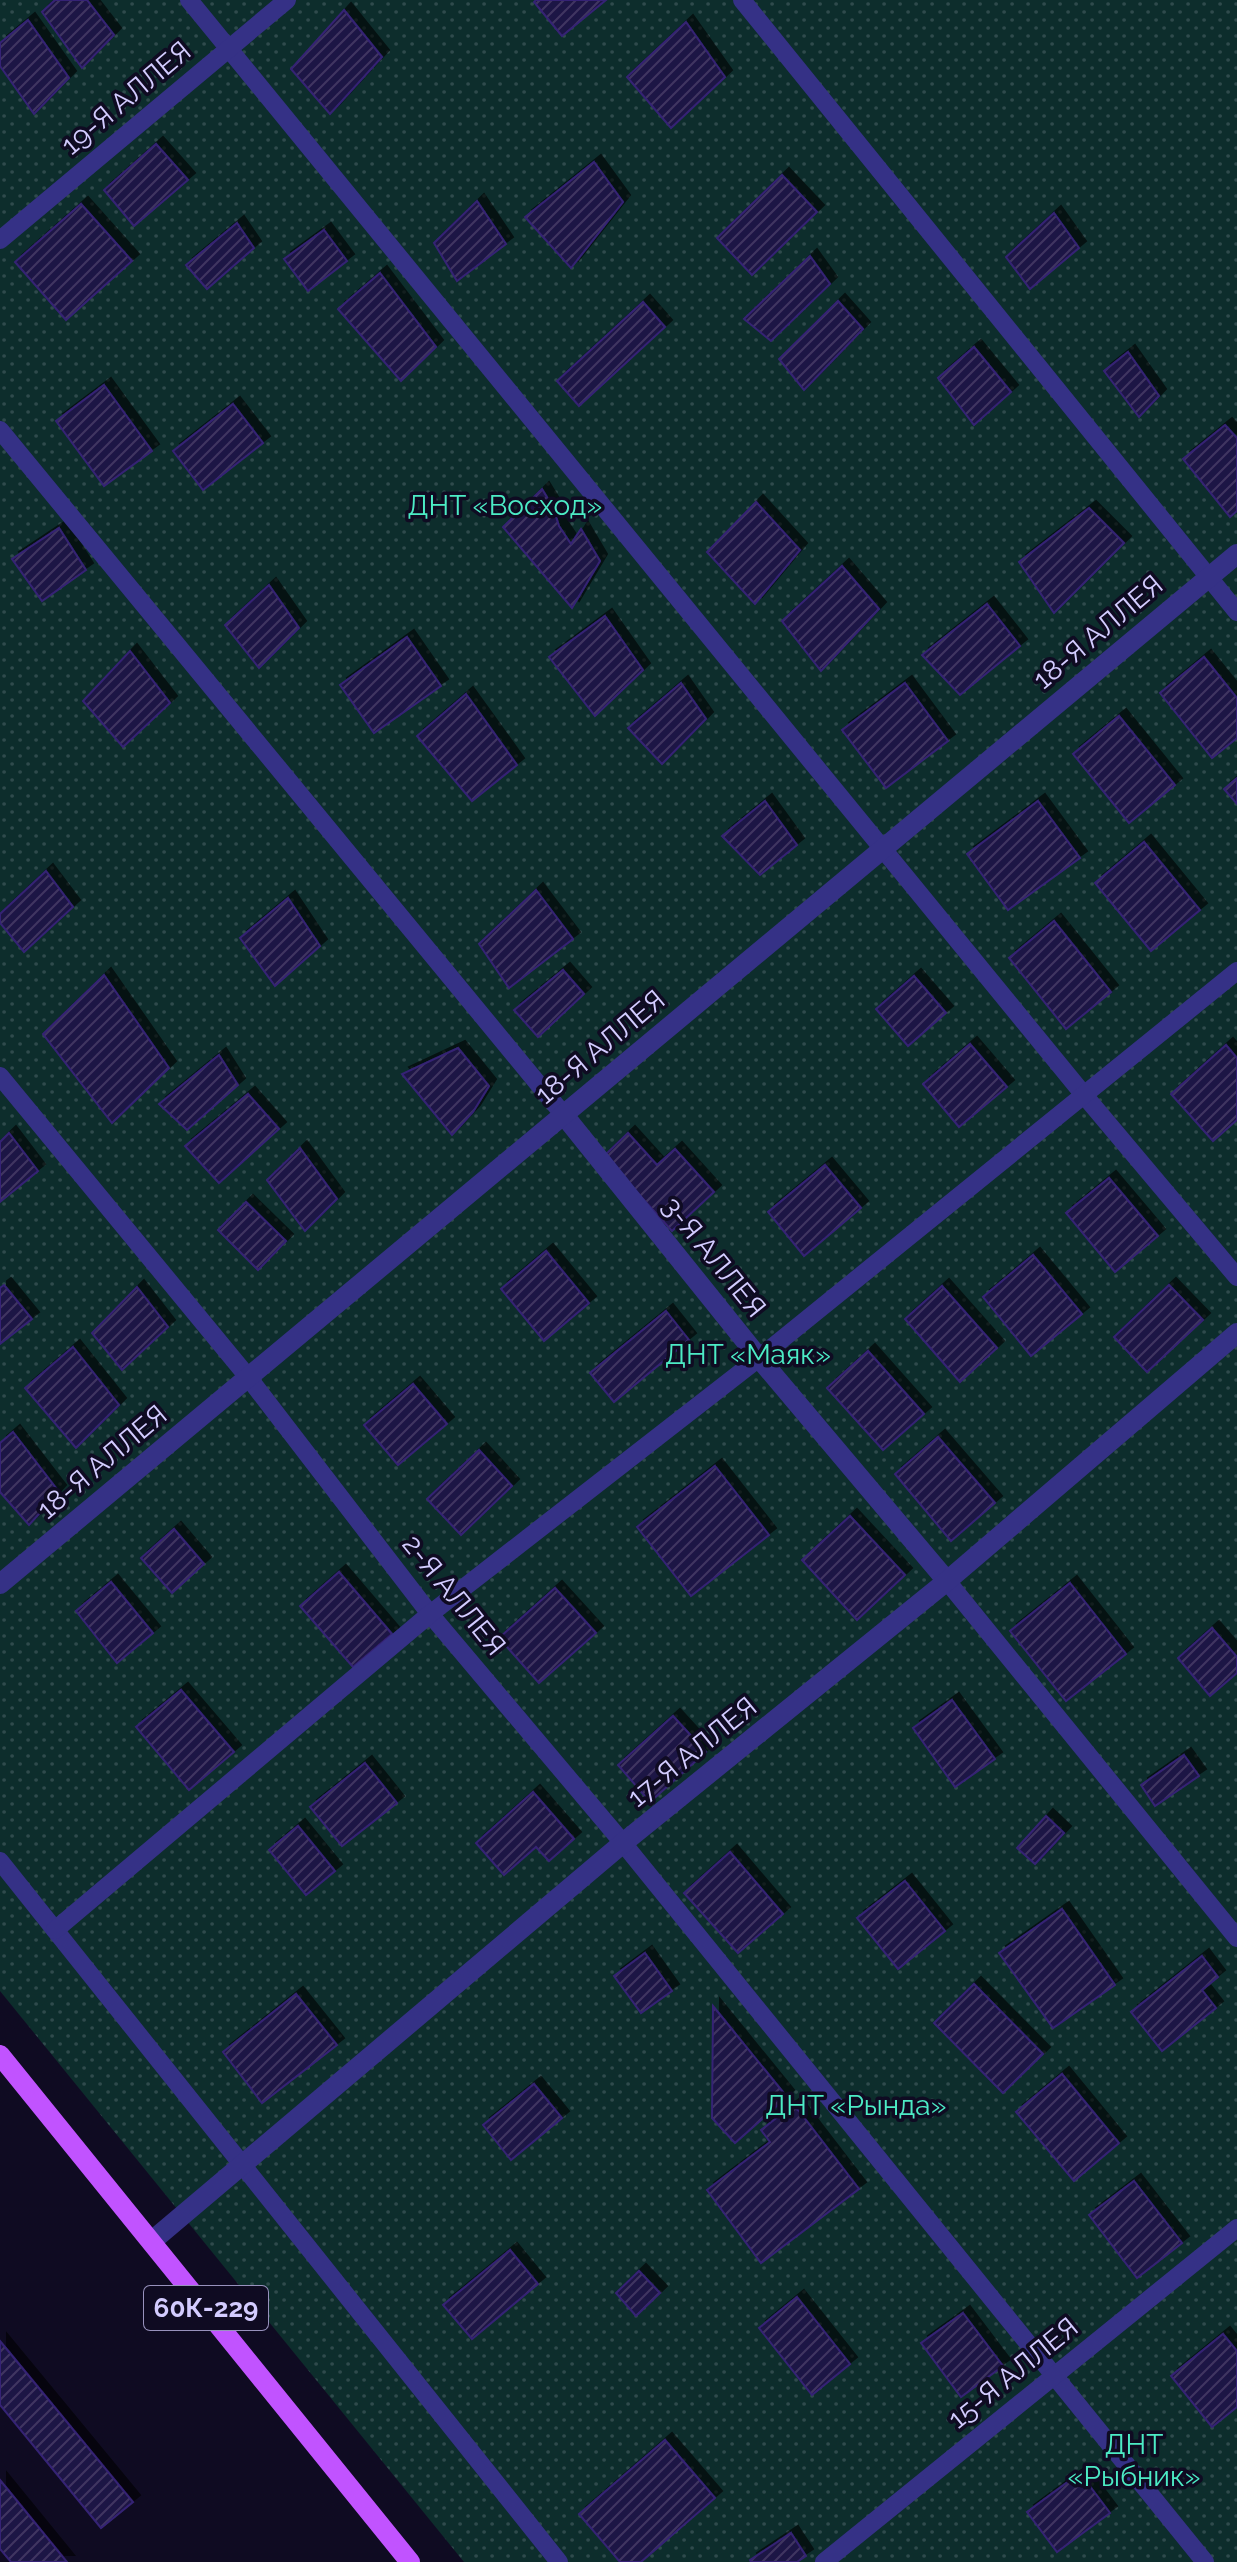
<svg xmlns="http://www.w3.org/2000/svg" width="1237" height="2562" viewBox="0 0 1237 2562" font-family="Raleway,sans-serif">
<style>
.garden{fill:url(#garden-dots)}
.building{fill:url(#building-hatch);stroke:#352474;stroke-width:2;filter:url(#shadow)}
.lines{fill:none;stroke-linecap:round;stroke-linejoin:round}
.service{stroke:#353186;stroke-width:18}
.minor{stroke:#353186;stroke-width:20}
.primary{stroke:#c153ff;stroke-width:20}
.labels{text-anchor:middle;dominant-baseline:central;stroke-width:7;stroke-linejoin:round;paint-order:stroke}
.shield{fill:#0f0b22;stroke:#9892bd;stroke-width:2}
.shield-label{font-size:26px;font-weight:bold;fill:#d3ccff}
.street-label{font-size:28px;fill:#d3ccff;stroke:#0f0b22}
.park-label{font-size:28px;fill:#4cebc5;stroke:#0f0b22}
</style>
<defs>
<pattern id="garden-dots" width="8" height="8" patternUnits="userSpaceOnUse" patternTransform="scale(2)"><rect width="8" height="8" fill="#0d2d2c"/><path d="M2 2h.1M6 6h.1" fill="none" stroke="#2f4a4c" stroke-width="1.8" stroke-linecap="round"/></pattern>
<pattern id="building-hatch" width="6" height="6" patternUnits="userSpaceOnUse" patternTransform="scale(2)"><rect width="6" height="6" fill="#1f1545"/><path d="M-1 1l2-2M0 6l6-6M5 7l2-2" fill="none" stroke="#3f3661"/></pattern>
<filter id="shadow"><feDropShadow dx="7" dy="-7" stdDeviation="0" flood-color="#0009"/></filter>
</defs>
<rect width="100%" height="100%" fill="#0f0b22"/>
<polygon class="garden" points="0,0 1237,0 1237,2562 464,2562 0,1991"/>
<g class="building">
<polygon points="55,0 87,0 114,35 82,68 42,12"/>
<polygon points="536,0 606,0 562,36 534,2"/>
<polygon points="344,10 382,57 330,114 291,69"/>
<polygon points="28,20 69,78 34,114 0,66 0,43"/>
<polygon points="686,22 725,77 671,128 627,77"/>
<polygon points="156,144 188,180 134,226 104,190"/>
<polygon points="594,162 623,202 571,268 525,217"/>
<polygon points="782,175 817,212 752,275 717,238"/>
<polygon points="477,201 506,244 457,281 434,243"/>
<polygon points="81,204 132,261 66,320 15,262"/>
<polygon points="1054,213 1079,248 1030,289 1006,257"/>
<polygon points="237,223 254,248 207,289 186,265"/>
<polygon points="324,230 347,261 308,291 284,259"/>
<polygon points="810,256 830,284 771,341 744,319"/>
<polygon points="380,273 436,347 401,381 338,309"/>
<polygon points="838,301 863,329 804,390 779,359"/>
<polygon points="643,302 665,327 579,406 557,381"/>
<polygon points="974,347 1011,392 974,425 938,378"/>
<polygon points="1128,352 1159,396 1139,417 1104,371"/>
<polygon points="104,385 152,451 104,486 56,421"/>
<polygon points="233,404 263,443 203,490 173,451"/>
<polygon points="1225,425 1237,438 1237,511 1230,517 1183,459"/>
<polygon points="542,489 553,507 559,526 571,544 581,529 600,561 572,608 503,527"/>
<polygon points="756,502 800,550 755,604 707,552"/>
<polygon points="1089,508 1124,543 1054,613 1019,562"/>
<polygon points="59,528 86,570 42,601 12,559"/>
<polygon points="842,566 879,609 821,671 782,621"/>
<polygon points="269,585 299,628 259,668 225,625"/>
<polygon points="987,604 1020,646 960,695 922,655"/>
<polygon points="605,616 643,670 595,716 549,657"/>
<polygon points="407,637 441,686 374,733 340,685"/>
<polygon points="130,651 170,703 123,747 83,701"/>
<polygon points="1204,657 1237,698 1237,738 1212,758 1160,693"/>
<polygon points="681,683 706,719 662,764 628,728"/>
<polygon points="905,683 948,741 886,788 842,730"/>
<polygon points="466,694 517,765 472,801 417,736"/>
<polygon points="1119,716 1175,785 1129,823 1073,754"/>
<polygon points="1237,778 1237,804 1224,789"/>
<polygon points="765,801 797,845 760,875 722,836"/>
<polygon points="1038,801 1080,858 1008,910 967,854"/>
<polygon points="1144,842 1200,910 1151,951 1095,883"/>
<polygon points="46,871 73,907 24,952 0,923 0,914"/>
<polygon points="536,890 573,939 509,988 479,944"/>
<polygon points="288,898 320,946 275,986 240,938"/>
<polygon points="1054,921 1111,992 1066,1029 1009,958"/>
<polygon points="563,970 584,994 538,1037 514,1010"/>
<polygon points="104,975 169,1068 112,1123 43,1034"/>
<polygon points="914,976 946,1013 908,1046 876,1009"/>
<polygon points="970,1044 1007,1087 959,1127 923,1084"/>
<polygon points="1226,1045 1237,1058 1237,1120 1213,1141 1171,1094"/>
<polygon points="458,1048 489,1086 473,1112 452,1135 402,1074"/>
<polygon points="219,1055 238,1085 187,1130 159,1104"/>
<polygon points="248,1094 279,1129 219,1183 185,1146"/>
<polygon points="9,1133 38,1171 0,1202 0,1142"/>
<polygon points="628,1133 657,1165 675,1149 714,1192 672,1231 604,1156"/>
<polygon points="300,1148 337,1199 305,1231 267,1180"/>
<polygon points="825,1165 861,1208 804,1256 768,1212"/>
<polygon points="1109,1178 1158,1236 1115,1272 1066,1213"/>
<polygon points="246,1202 286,1241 258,1270 218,1230"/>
<polygon points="546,1251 589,1303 544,1341 501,1289"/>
<polygon points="1033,1255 1082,1314 1031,1356 983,1297"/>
<polygon points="4,1285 32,1319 0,1344 0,1288"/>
<polygon points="1169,1285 1203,1320 1147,1372 1114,1337"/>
<polygon points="942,1286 997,1348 960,1382 905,1319"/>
<polygon points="137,1287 168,1327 122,1370 92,1333"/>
<polygon points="666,1311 689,1340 614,1402 590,1373"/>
<polygon points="73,1347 119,1405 76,1448 25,1388"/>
<polygon points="868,1351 924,1414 883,1450 827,1388"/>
<polygon points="413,1384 447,1424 398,1465 364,1425"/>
<polygon points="13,1432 59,1492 29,1525 0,1492 0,1443"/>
<polygon points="938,1437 995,1503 951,1541 895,1474"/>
<polygon points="479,1450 512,1486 461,1535 427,1499"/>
<polygon points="715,1466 769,1535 691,1596 637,1527"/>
<polygon points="850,1516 905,1575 857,1620 802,1560"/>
<polygon points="174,1529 204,1564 172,1593 141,1558"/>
<polygon points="339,1572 392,1634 353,1667 300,1606"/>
<polygon points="111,1582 153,1633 117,1663 76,1611"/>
<polygon points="1070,1583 1126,1654 1066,1701 1010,1631"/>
<polygon points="555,1588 596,1633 539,1683 499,1638"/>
<polygon points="1212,1628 1237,1657 1237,1673 1210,1696 1178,1658"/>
<polygon points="181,1690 234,1752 189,1790 136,1727"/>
<polygon points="952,1700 995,1759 955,1787 913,1728"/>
<polygon points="673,1716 706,1752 650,1802 618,1765"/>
<polygon points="1184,1755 1199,1776 1155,1806 1141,1785"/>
<polygon points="365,1763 397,1803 342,1846 310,1807"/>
<polygon points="533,1792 574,1839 549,1861 536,1847 504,1875 476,1843"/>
<polygon points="1046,1816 1064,1833 1035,1864 1017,1848"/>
<polygon points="298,1826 335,1871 306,1895 269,1850"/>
<polygon points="730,1852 783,1914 738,1953 684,1893"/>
<polygon points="905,1881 945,1931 898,1969 857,1918"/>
<polygon points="1062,1909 1115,1985 1053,2028 999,1953"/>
<polygon points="645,1953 672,1991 641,2013 614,1976"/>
<polygon points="1202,1956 1218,1977 1202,1990 1216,2008 1162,2051 1131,2012"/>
<polygon points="974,1984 1043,2054 1003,2093 934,2023"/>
<polygon points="296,1994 337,2045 262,2103 223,2052"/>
<polygon points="713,2006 787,2097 735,2143 712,2118"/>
<polygon points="1062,2074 1119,2143 1074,2181 1016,2112"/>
<polygon points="534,2084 562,2118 511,2160 483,2125"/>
<polygon points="792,2106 799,2111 859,2189 761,2263 707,2190 770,2142 761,2130"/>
<polygon points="1134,2181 1182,2243 1137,2278 1089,2215"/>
<polygon points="510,2250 538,2284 472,2339 443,2305"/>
<polygon points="639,2271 660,2293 636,2316 616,2293"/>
<polygon points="797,2297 850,2364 812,2395 759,2328"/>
<polygon points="963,2313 1003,2366 961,2397 921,2343"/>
<polygon points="1223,2334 1237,2351 1237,2407 1212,2427 1171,2376"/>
<polygon points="0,2341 133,2502 101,2528 0,2405"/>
<polygon points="665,2440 715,2498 641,2562 620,2562 579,2514"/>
<polygon points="1080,2473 1110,2513 1057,2552 1027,2512"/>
<polygon points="0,2480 67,2562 11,2562 0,2549"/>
<polygon points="791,2533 806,2556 797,2562 751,2562 750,2560"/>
</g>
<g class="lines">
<g class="service">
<polyline points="189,0 1084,1095 1237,1277"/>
<polyline points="742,0 1237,612"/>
<polyline points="0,240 287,0"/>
<polyline points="0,430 563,1114"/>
<polyline points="0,1076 248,1377 430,1614 623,1843 1205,2562"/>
<polyline points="947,1581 1237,1938"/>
<polyline points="0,1861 559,2562"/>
<polyline points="55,1930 430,1614 759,1358 1237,971"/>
<polyline points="824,2562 1237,2228"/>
</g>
<g class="minor">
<polyline points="563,1114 759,1358 947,1581"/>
<polyline points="0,1584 1237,554"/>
<polyline points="152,2241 623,1843 947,1581 1237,1333"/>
</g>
<polyline class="primary" points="0,2055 410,2562"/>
</g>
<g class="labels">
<rect class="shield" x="144" y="2286" width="124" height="44" rx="6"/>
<g class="shield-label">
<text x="206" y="2308">60К-229</text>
</g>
<g class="street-label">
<text transform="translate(126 98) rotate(-40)">19-Я АЛЛЕЯ</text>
<text transform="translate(1098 632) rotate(-40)">18-Я АЛЛЕЯ</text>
<text transform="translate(600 1047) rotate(-40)">18-Я АЛЛЕЯ</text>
<text transform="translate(714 1257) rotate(51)">3-Я АЛЛЕЯ</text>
<text transform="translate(102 1462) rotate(-40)">18-Я АЛЛЕЯ</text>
<text transform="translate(454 1595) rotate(51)">2-Я АЛЛЕЯ</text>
<text transform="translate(692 1752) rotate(-39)">17-Я АЛЛЕЯ</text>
<text transform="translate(1013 2373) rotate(-39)">15-Я АЛЛЕЯ</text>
</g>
<g class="park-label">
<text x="505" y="505">ДНТ «Восход»</text>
<text x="748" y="1354">ДНТ «Маяк»</text>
<text x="856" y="2105">ДНТ «Рында»</text>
<text x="1134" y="2444">ДНТ<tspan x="1134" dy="32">«Рыбник»</tspan></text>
</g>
</g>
</svg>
